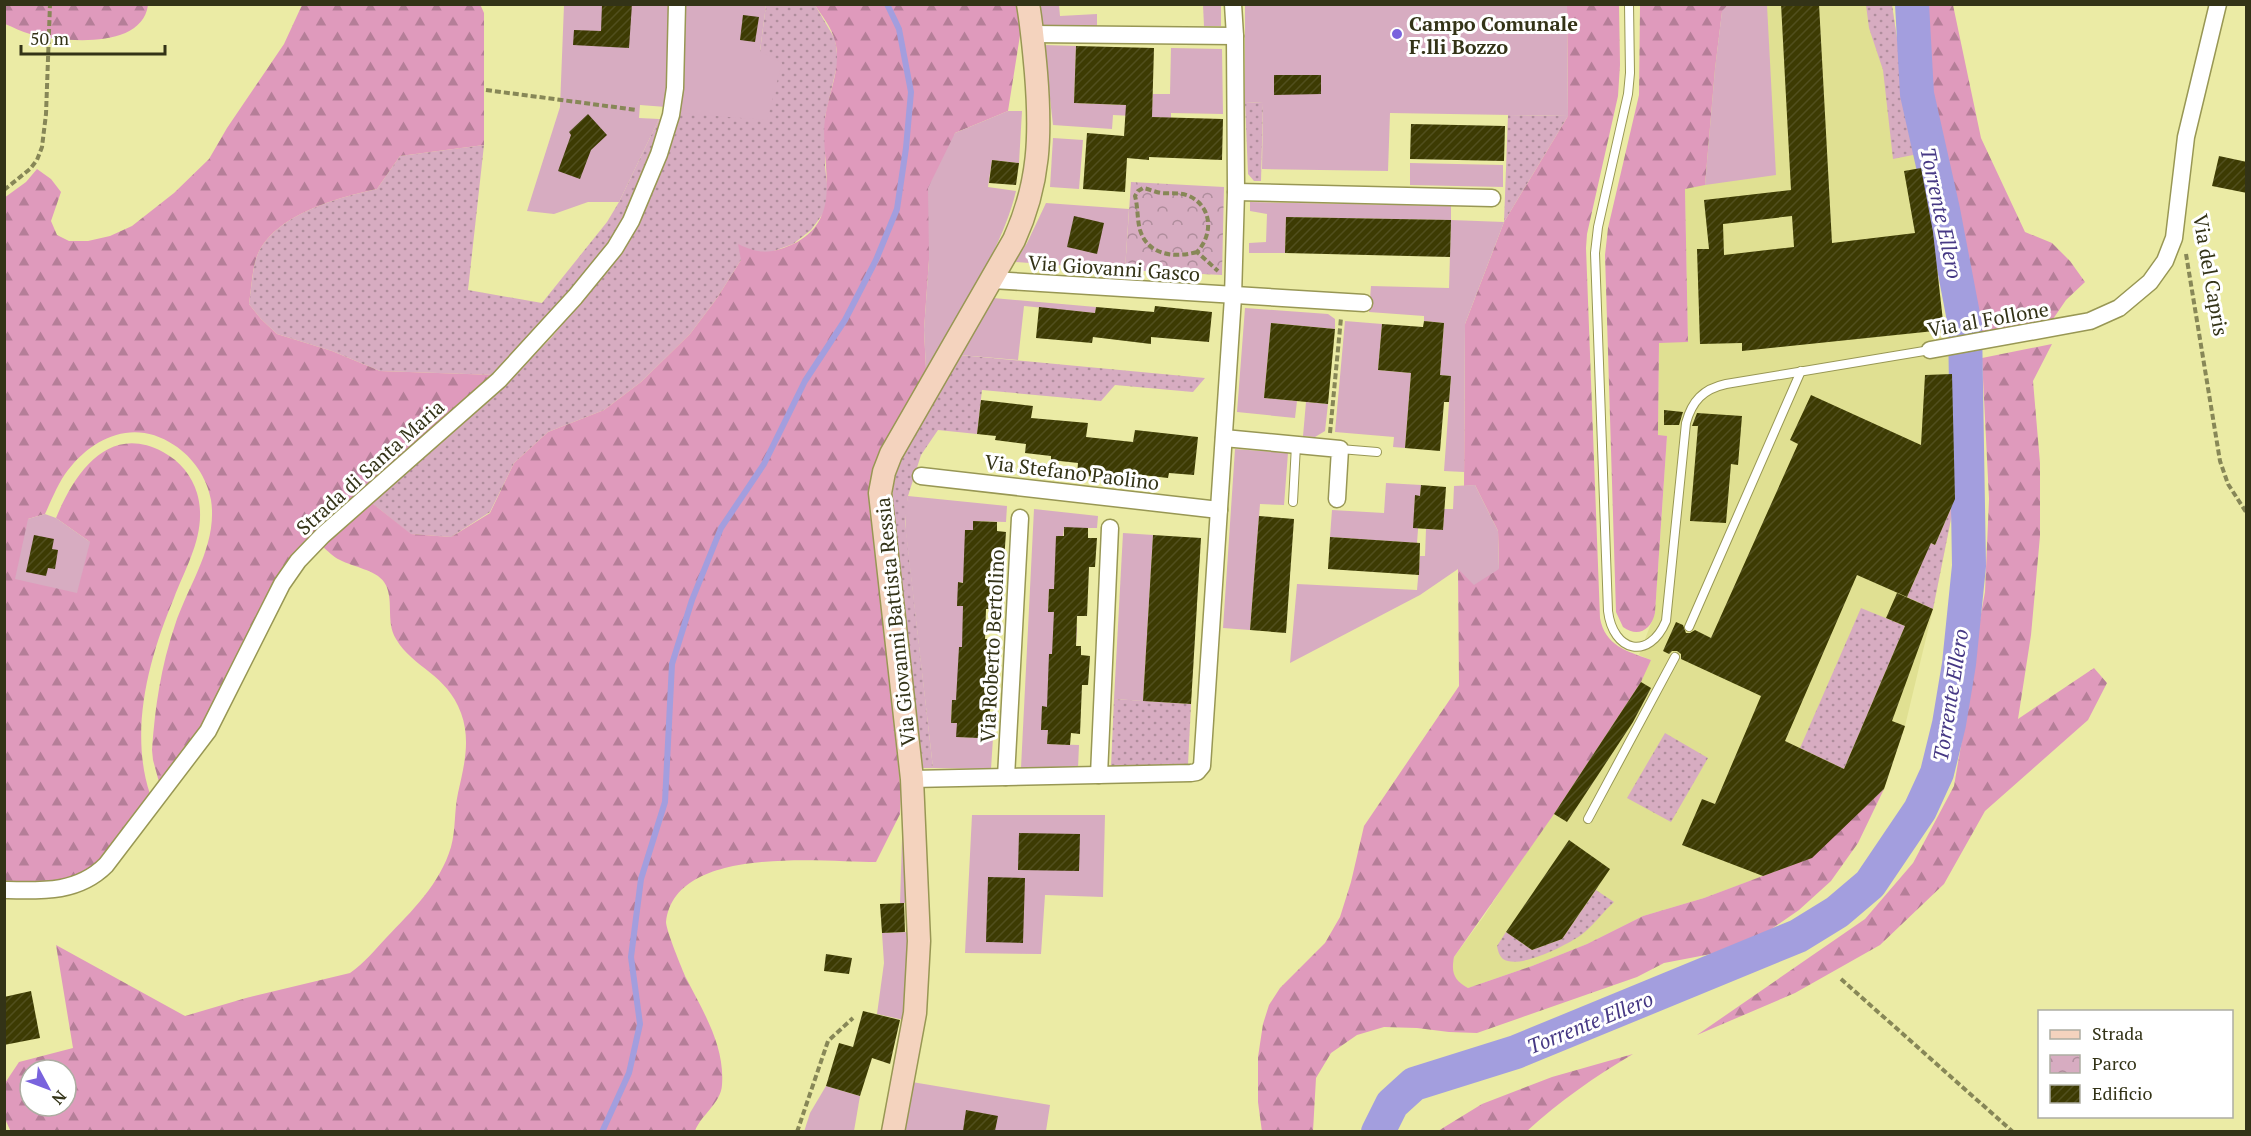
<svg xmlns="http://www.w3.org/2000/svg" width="2251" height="1136" viewBox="0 0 2251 1136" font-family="'PT Serif',serif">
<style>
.built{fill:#e0e092}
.grass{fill:url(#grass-dots)}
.forest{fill:url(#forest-firs);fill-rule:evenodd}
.park{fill:url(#park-crowns)}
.garden{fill:#d7acc1}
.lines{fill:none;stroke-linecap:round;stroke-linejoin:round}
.stream{stroke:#a39ede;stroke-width:6}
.river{stroke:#a39ede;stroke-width:34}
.building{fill:url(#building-hatch);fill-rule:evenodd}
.lane-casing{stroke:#989754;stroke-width:10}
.street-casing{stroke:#989754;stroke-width:19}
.secondary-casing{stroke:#989754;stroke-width:25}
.path{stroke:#878757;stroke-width:4;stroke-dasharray:6 3;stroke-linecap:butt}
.lane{stroke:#fff;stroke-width:8}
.street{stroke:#fff;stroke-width:16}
.secondary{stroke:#f4d3be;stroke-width:22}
.poi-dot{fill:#7963dd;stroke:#fff;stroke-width:2}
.labels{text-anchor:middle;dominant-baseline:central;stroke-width:6;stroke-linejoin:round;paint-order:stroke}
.poi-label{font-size:20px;font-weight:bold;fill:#333317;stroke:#fff;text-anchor:start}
.street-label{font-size:20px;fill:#333317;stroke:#fff}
.water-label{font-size:21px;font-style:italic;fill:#463884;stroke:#fff}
</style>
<defs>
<pattern id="grass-dots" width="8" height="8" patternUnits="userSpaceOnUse" patternTransform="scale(1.5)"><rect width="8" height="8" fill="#d7acc1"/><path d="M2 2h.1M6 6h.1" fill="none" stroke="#af8d9c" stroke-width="1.8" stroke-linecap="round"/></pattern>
<pattern id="forest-firs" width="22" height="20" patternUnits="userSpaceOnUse" patternTransform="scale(1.5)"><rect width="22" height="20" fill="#df9abc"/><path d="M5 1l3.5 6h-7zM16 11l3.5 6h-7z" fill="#b57e98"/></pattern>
<pattern id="park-crowns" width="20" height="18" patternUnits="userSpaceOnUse" patternTransform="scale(1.5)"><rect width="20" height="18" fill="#d7acc1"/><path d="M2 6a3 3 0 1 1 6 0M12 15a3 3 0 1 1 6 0" fill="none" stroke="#af8d9c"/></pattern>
<pattern id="building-hatch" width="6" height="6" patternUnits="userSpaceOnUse" patternTransform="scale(1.5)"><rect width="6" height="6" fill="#3d3b03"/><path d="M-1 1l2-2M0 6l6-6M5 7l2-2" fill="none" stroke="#514f1e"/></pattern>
</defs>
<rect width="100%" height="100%" fill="#ebeba5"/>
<polygon class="built" points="1728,4 1892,5 1901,65 1933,232 1944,330 1951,364 1955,499 1933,609 1905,726 1884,789 1812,858 1704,898 1643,916 1587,944 1532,966 1468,988 1457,982 1451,969 1454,957 1484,916 1651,660 1639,655 1655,613 1667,436 1658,436 1659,342 1688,342 1685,189"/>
<g class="grass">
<polygon points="766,5 815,5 835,39 838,61 825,117 825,166 828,192 825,211 811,230 793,244 771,252 755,252 741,260 717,298 690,334 641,382 604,410 548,432 514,463 490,512 451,537 410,534 372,503 463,424 551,338 610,267 678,113 760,51"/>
<polygon points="1866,5 1892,5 1901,65 1918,154 1893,159 1883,70 1869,28"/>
<polygon points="1245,102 1263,103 1261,181 1254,181 1248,174"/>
<polygon points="1508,115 1568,116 1504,222"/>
<path d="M659,119h4l-8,28 -26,64 -23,39 -110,125 -116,-4 -48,-20 -55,-17 -16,-15 -12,-15c2,-14 3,-28 6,-42 13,-46 81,-64 122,-73l23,-33 84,-11 -16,145 74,13 65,-81 12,-20z"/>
<path d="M960,355l245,23 -12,14 -78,-7 -14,16 -119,-11 -5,44 -39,-4 -17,25 -13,41 -3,25 28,247h-10l-31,-253c-5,-56 40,-113 68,-160z"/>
<polygon points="1955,499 1933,609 1907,597 1921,566 1879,548 1889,524 1935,545"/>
<polygon points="1861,608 1905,626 1844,769 1800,748"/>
<polygon points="1114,699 1191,704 1188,765 1111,767"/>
<polygon points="1665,733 1708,758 1671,822 1627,798"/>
<path d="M1596,890l18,12c-11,10 -21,24 -33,33 -14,10 -62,35 -78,24 -4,-4 -5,-8 -6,-13l9,-14 26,18 30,-11z"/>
</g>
<g class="forest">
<path d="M480,4l4,9v132l-84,11 -23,33c-41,9 -109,27 -122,73 -3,13 -4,28 -6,42l12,15 16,15 55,17 48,20 116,4 -199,175 -24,33 -67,135 -12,20 -35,44 -6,-22 -1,-10c3,-43 9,-84 23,-125 13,-40 43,-80 36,-125 -4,-22 -18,-43 -37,-55 -38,-26 -79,-10 -106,25 -10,13 -16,29 -23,44l-17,5 62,23 -34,-24c19,-46 53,-95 107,-66 17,9 29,24 34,41 11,38 -10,71 -23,105 -25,59 -45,133 -24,196 -25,36 -50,84 -99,90 -15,2 -31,0 -46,0l-1,-686 22,-16 11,-13 14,10 10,13 -10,29 6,14 12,6h19l22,-5 22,-10 42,-33 35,-34 18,-31 57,-84 18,-39z"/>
<path d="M4,5l1,-1 143,1c-6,45 -85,37 -118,29 -8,-2 -17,-7 -25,-10z"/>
<path d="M815,5h206v24l-13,82 -53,22 -26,127 -5,70 2,39 -41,73 -9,22 -5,15v29l30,284 -1,22 -24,48c-54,0 -201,-18 -210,60 0,8 16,47 20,56 17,33 39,68 36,107 -1,18 -21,30 -27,46l-684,1 -6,-13v-36l14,-21 54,-14 -17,-103 129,71 61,-18 104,-25c14,-10 24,-22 36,-35 26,-27 54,-54 65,-91 5,-18 3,-36 7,-54 6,-27 13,-53 3,-80 -14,-39 -48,-45 -65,-74 -11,-18 -1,-41 -12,-57 -8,-12 -31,-15 -44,-22 -7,-3 -12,-9 -18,-14l50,-43 39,31 40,3 39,-24 24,-50 34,-31 56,-22 37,-28 49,-48 27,-36 24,-38 -3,-16c21,10 31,10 53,1 56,-26 28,-80 34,-127 4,-27 17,-51 10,-77 -3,-13 -13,-25 -20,-36zM30,1070h36v36h-36z"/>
<path d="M1567,5h52l1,60 -2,31 -31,138 -1,14 14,370c5,28 27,33 51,42l-10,22 -87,132 -100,143c-3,16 0,23 14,31l64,-22 55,-22 56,-28 61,-18 107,-40 73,-69 -26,54 -27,38 -32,29 -29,20 -59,24 -47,9 -27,14 -160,56 -28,-1 -32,-4 -33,-1 -27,8 -26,18 -15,25 -3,53 -51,1 -4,-30v-45l5,-33 6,-19 11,-17 45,-45 15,-26 11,-35 13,-56 95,-140 -1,-117 41,-1 -1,-37 -23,-46 -11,1 1,-162 39,-102 64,-106z"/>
<path d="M1640,5h88l-6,7 -7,57 -10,116 -20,4 3,153 -29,1 -1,92 9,1 -12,177c-4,17 -17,25 -32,14l-7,-15 -11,-357 3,-27 31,-133z"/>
<polygon points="1921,5 1953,5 1981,138 2025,232 2052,243 2070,261 2085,282 2066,300 2053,319 1977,335 1927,94"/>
<polygon points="2052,344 2033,381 2040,463 2040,536 2031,635 2018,719 2094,668 2107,683 2088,720 1985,811 1944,884 1880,945 1795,993 1697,1035 1865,919 1913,863 1954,786 1963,734 1969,680 1985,592 1989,499 1982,358"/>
<path d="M1633,1054c-39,23 -73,47 -106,77h-89l44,-27 70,-27z"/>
</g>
<polygon class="park" points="1131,182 1224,187 1222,275 1125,270"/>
<g class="garden">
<polygon points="564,5 670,5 666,107 640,105 639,118 659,119 619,202 588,202 554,214 527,211 560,107"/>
<polygon points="684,5 766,5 760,51 782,63 767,120 678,113"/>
<polygon points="1038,5 1059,5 1060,16 1097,14 1097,26 1042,25"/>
<polygon points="1203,5 1221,5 1221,26 1204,26"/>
<polygon points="1245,5 1567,5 1568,116 1390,113 1388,171 1262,169 1263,103 1245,102"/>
<polygon points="1728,5 1767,5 1776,175 1705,185 1715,69 1722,11"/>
<polygon points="1044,45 1076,46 1074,103 1152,106 1153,94 1170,94 1171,48 1222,49 1223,114 1171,113 1171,118 1113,115 1112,129 1053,125"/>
<path d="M1008,111h14l-3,52 -27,-3 -4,27 28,4c-14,60 -59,124 -90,178l-2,-39 5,-71 -1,-71 27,-55z"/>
<polygon points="1053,138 1083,140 1079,189 1050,187"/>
<polygon points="1410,163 1503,165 1503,187 1410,185"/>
<polygon points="1250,202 1451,206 1451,220 1504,222 1465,324 1464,472 1444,471 1451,376 1440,375 1444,323 1424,321 1424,316 1369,312 1371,286 1449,288 1451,220 1286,217 1285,253 1249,253 1249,243 1266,242 1267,214 1250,211"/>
<polygon points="1046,203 1129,209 1125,270 1015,262 1027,243"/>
<polygon points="993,298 1096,307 1095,313 1024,306 1018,360 960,355"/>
<polygon points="1245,308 1328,314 1335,319 1335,329 1271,323 1264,398 1297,401 1295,418 1237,412"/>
<polygon points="1345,321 1382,324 1378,370 1411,373 1405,448 1393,447 1394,437 1335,432"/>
<polygon points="1306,402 1328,404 1325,431 1315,437 1303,436"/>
<polygon points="1235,449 1288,453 1284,505 1260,504 1250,630 1223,628"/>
<polygon points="1386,483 1421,485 1420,496 1415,496 1414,516 1419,516 1417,543 1330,537 1332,510 1384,513"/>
<polygon points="1475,485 1498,531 1499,569 1474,585 1458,569 1420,595 1290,663 1297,584 1417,590 1420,556 1425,556 1426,529 1443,530 1444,509 1453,509 1454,486"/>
<polygon points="908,496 1007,506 1006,522 974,521 973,530 965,530 965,583 959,582 963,606 963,620 986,621 985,639 966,647 959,647 958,700 952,700 951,722 957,723 957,737 993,738 991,769 933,768 906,533 905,513"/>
<polygon points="1034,509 1098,516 1097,528 1064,528 1056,589 1049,589 1048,612 1054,612 1054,626 1077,627 1076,646 1057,654 1049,654 1049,707 1042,707 1048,730 1047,744 1079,745 1078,768 1021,768"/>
<polygon points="45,514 56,518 90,542 77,593 15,579 28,519"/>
<polygon points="1123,533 1153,535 1143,701 1114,699"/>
<polygon points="972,815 1105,815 1103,897 1045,895 1041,954 965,953"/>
<polygon points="904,837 906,903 900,903 902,839"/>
<polygon points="908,932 904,1020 877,1014 884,963 882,933"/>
<polygon points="912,1082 1050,1105 1046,1131 902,1132"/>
<polygon points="826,1086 860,1096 854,1131 804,1132 810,1113"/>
</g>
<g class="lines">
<polyline class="stream" points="602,1132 629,1073 640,1024 631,957 641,879 665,802 672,664 692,600 721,528 764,464 805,381 845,320 876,260 897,209 906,148 911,92 899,29 887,4"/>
<polyline class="river" points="1378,1132 1392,1104 1414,1084 1516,1052 1798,936 1837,912 1870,884 1920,810 1937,773 1949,724 1959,664 1969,566 1965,325 1943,210 1917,94 1912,4"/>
</g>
<g class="building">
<polygon points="602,4 632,4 629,48 573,45 574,30 601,31"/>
<path d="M1781,4h38l13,239 83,-10 -11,-62 17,-3 12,64 11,98 -202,21v-8l-42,1 -3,-95h12l-5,-49 87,-10zM1792,216l2,31 -70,8 -1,-31z"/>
<polygon points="743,15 759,17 755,42 740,40"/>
<polygon points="1076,46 1154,48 1152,117 1223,119 1222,160 1149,157 1149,160 1127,158 1125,192 1083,189 1087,133 1124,136 1126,105 1074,103"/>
<polygon points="1274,75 1321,75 1321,94 1274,95"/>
<polygon points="588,114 607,135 591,150 580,179 558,171 571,135 569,132"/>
<polygon points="1411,124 1505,126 1504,161 1410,159"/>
<polygon points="2219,156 2247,162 2247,193 2212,186"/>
<polygon points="992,160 1019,163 1016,185 989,183"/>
<polygon points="1074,216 1104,223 1097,254 1067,247"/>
<polygon points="1286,217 1451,220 1450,257 1285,253"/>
<polygon points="1155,306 1212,312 1209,342 1151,337 1151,344 1093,337 1092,343 1036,338 1039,307 1095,313 1096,307 1154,312"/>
<polygon points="1424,321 1444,323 1440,375 1451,376 1449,402 1444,402 1440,451 1405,448 1411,373 1378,370 1382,324 1423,327"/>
<polygon points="1271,323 1335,329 1328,404 1264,398"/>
<polygon points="1952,374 1955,499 1935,545 1931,543 1907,597 1857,575 1785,741 1844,769 1905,626 1886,618 1897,593 1933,609 1892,721 1905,726 1884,789 1812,858 1763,876 1682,845 1702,799 1715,804 1761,696 1681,659 1681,654 1677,651 1672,651 1669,654 1663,651 1676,622 1683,625 1686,633 1690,633 1695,630 1711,638 1798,444 1790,440 1811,395 1921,445 1925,375"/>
<polygon points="981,400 1033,406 1031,418 1088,423 1086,437 1133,442 1135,430 1198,437 1194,475 1169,473 1168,478 1133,474 1133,481 1077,475 1078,463 1051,460 1051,456 1025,453 1026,444 995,440 996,436 977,434"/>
<polygon points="1664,410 1683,412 1679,425 1664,425"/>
<polygon points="1697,413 1742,416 1738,465 1731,464 1726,523 1690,521 1698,426 1692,426"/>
<polygon points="1421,485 1446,487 1443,530 1413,528 1415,495 1420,496"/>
<polygon points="1259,516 1294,519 1286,633 1250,630"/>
<polygon points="973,521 997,522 997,531 1006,532 1004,561 998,560 996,609 986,609 985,639 991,639 990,649 999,649 998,678 992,678 989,727 980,726 979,738 956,737 957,723 951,723 952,700 956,700 959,647 962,647 963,606 957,606 958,582 963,583 965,530 973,530"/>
<polygon points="1064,527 1088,528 1088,538 1097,538 1095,567 1089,567 1087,616 1077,616 1076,646 1081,646 1081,655 1090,656 1088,685 1082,685 1080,734 1071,733 1070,745 1047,744 1048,730 1041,730 1042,706 1047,707 1049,654 1052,654 1054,612 1048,612 1049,589 1054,589 1056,536 1064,536"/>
<polygon points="34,535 54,539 52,549 58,550 55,569 48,568 46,576 26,572"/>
<polygon points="1153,535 1201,538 1191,704 1143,701"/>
<polygon points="1330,537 1420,543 1419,575 1328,569"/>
<polygon points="1641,682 1651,688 1633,722 1567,822 1554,814"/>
<polygon points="1019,833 1080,834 1079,871 1018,870"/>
<polygon points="1569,840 1610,869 1562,939 1532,950 1506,932"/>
<polygon points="988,877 1025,878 1023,943 986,942"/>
<polygon points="904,903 905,932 882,933 880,904"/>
<polygon points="826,954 852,958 849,974 824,971"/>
<polygon points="31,991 40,1038 4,1045 4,997"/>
<polygon points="863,1011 900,1020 890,1064 872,1058 860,1096 826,1086 839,1043 853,1047"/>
<polygon points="966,1110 998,1116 995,1131 963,1131"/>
</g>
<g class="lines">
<defs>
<g id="lane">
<path d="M1629,4l1,69 -2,21 -30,133 -3,26 13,358c5,41 41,50 58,10l20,-198c6,-22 17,-34 40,-39l204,-34"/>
<polyline points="1340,449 1377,452"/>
<polyline points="1293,502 1296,445"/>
<polyline points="1689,627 1801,371"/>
<polyline points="1588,819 1675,657"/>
</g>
<g id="street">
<polyline points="1032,34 1235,36"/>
<polyline points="1236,192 1492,198"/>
<polyline points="992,280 1364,303"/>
<polyline points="1930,350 2090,321 2119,308 2150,282 2165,261 2174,238 2186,137 2218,4"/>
<polyline points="1224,438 1340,449 1337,499"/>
<polyline points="921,476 1219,510"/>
<polyline points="1099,775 1110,528"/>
<polyline points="1006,777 1020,518"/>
<polyline points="912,779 1191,773 1197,772 1202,766 1233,297 1236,192 1235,36 1233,4"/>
<path d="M4,890c38,1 74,3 102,-25l102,-134 74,-147 16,-23 25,-26 176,-155 76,-83 40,-49 16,-27 28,-67 12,-39 4,-27 2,-84"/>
</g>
<path id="secondary" d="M893,1132l22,-119 4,-72 -7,-162 -32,-286 4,-21 7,-18 123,-214c26,-57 27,-106 22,-167 -2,-23 -4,-46 -8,-69"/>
</defs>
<use href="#lane" class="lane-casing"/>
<use href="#street" class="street-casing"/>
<use href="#secondary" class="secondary-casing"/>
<g class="path">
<polyline points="486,90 637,110"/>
<polyline points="4,190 30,169 37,160 42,147 46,114 50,4"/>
<path d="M1197,252c-22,6 -49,4 -57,-22 -3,-11 -2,-23 -5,-34l3,-5 5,-3c6,1 12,4 18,5 10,1 19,-1 28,3 24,11 24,39 8,56l21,19"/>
<polyline points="2186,254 2220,461 2228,484 2246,512"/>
<polyline points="1330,433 1341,318"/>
<polyline points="1841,979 2013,1132"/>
<polyline points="797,1132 828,1041 853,1018"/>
</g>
<use href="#lane" class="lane"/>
<use href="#street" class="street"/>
<use href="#secondary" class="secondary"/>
</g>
<circle class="poi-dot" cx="1397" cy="34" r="6"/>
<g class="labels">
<g class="poi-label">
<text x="1409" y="23">Campo Comunale<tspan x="1409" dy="23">F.lli Bozzo</tspan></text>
</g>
<g class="street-label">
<text transform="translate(1114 268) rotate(4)">Via Giovanni Gasco</text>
<text transform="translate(2211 275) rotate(80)">Via del Capris</text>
<text transform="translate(1988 319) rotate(-10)">Via al Follone</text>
<text transform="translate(370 467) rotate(-42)">Strada di Santa Maria</text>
<text transform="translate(1072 472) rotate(7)">Via Stefano Paolino</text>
<text transform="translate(895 622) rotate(-96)">Via Giovanni Battista Ressia</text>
<text transform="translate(992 646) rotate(-87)">Via Roberto Bertolino</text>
</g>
<g class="water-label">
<text transform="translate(1942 213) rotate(78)">Torrente Ellero</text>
<text transform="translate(1950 695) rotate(-81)">Torrente Ellero</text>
<text transform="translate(1590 1022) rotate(-22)">Torrente Ellero</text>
</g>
</g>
<rect width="2251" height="1136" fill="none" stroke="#333317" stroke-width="12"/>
<rect x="2038" y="1010" width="195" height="108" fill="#ffffff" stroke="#adada2" stroke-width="1.5"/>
<rect x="2050" y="1030" width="30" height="9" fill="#f4d3be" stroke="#adada2" stroke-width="1.5"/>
<text x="2092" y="1040" font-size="18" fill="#333317">Strada</text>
<rect x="2050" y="1055" width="30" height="18" fill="url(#park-crowns)" stroke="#adada2" stroke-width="1.5"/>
<text x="2092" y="1070" font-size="18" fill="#333317">Parco</text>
<rect x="2050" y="1085" width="30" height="18" fill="url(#building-hatch)" stroke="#adada2" stroke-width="1.5"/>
<text x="2092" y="1100" font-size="18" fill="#333317">Edificio</text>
<g transform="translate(48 1088) rotate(131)"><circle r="28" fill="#ffffff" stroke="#adada2" stroke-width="1.5"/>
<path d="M0-4.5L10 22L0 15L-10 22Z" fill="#7963dd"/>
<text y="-9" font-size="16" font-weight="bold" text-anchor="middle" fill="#333317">N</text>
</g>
<path d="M21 45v9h144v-9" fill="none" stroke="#333317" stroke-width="3"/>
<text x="30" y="45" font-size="18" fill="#333317" stroke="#ffffff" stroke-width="4.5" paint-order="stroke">50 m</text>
</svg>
